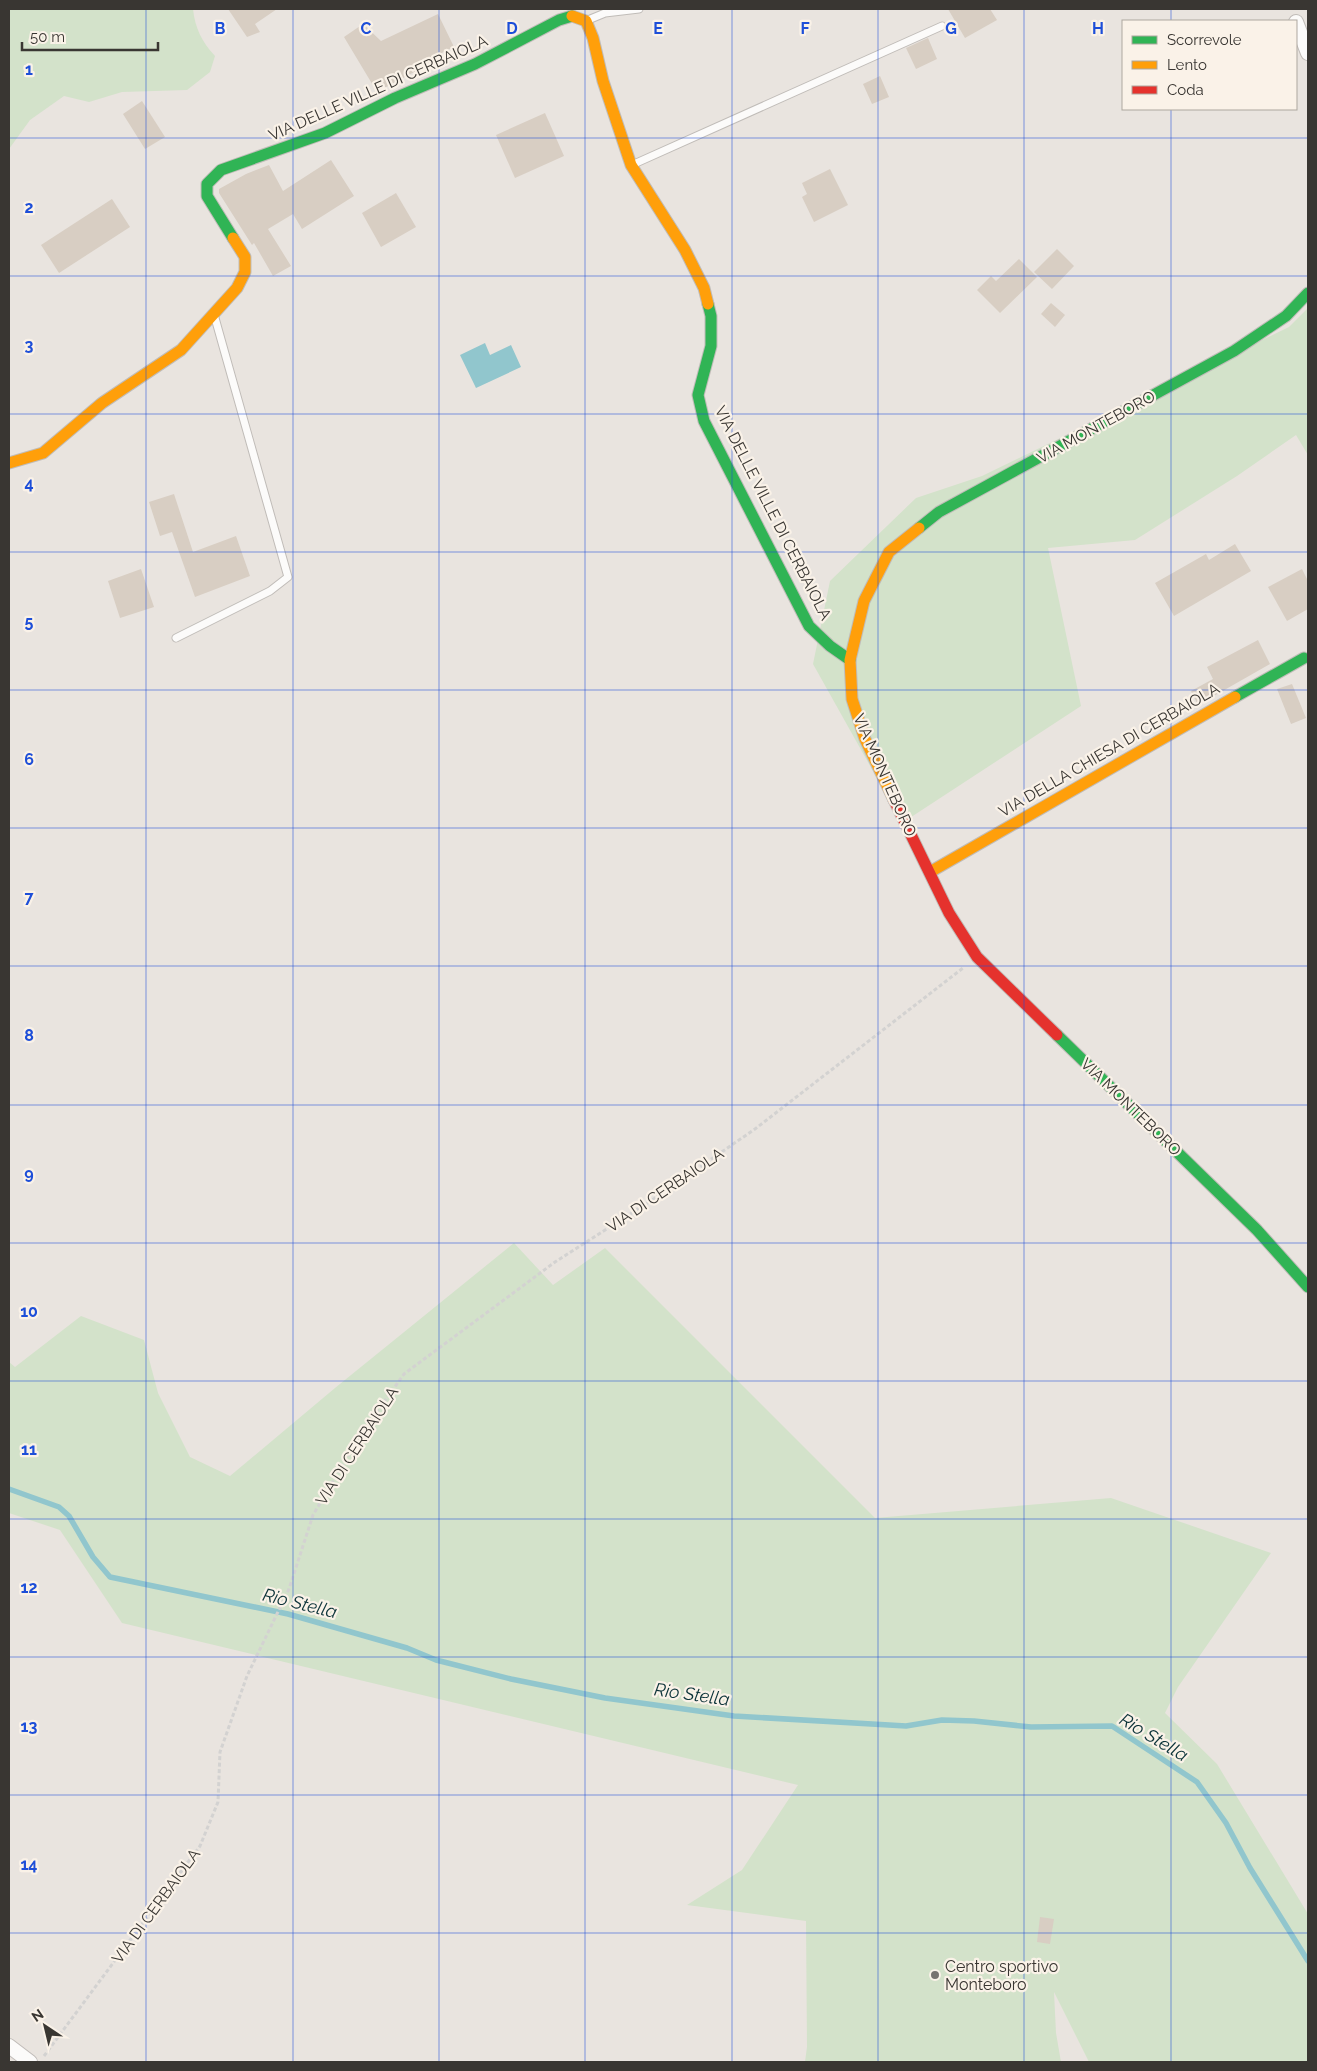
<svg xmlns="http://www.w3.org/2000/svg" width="1317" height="2071" viewBox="0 0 1317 2071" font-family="Raleway,sans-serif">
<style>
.green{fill:#d3e2ca}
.water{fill:#91c6cd}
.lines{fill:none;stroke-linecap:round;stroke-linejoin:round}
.stream{stroke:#91c6cd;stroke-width:5.5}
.building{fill:#d8cec3}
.lane-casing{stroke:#c0bcb8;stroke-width:9}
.street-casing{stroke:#c0bcb8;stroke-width:16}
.fast-casing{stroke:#c0bcb8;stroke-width:13}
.slow-casing{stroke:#c0bcb8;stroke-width:13}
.jam-casing{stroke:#c0bcb8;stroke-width:13}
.path{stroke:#d3d2d1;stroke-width:3;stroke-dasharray:4 2.5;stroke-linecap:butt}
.lane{stroke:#fcfbfa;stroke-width:7}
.street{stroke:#fcfbfa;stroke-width:14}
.fast{stroke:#30b455;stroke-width:11}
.slow{stroke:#ff9f0a;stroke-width:11}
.jam{stroke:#e5322d;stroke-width:11}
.grid{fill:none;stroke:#1d4ed8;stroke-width:1;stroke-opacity:0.55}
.poi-dot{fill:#77736f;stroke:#faf2e8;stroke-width:2}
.labels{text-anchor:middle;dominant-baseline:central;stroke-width:4.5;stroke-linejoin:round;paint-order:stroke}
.street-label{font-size:16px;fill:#393632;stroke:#faf2e8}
.poi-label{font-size:16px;fill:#393632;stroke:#faf2e8;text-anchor:start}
.water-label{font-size:18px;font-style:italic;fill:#0c3339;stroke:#faf2e8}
.grid-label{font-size:16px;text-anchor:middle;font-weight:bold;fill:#1d4ed8;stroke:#faf2e8;stroke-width:4.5;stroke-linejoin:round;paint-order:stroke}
</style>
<rect width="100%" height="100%" fill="#e9e4df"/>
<g class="green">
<path d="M9,9h184c2,19 9,33 22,47l-5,16 -23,18 -65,2 -33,10 -25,-6 -34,24 -21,29z"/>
<polygon points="1308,308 1308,455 1296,435 1237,476 1135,540 1048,548 1081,706 902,823 813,664 830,581 916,498 982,476 1289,327"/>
<polygon points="514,1243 553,1285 605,1248 875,1518 1111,1498 1271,1553 1178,1687 1165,1713 1217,1764 1308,1914 1308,2062 1089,2062 1054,1992 1056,2033 1061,2062 805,2062 807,2047 806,1921 687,1905 742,1870 798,1785 122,1623 60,1530 9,1513 9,1362 15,1367 81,1316 144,1340 158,1393 190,1457 230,1476 335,1388"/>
</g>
<polygon class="water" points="485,343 490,355 511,345 521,367 476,388 460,355"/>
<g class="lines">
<polyline class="stream" points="9,1489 59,1507 69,1516 93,1557 110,1577 288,1614 407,1648 436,1660 511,1679 605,1698 734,1716 906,1726 942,1720 974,1721 1031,1727 1112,1726 1197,1782 1226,1823 1250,1868 1308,1961"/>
</g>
<g class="building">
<polygon points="228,9 277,9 255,24 260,32 247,37"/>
<polygon points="948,9 990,9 997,20 965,38"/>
<polygon points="438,14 454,47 413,67 416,71 377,92 344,37 363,24 381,41"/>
<polygon points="928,38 937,59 916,69 906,48"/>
<polygon points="880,76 889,97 872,104 863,84"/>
<polygon points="142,101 165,137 145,149 123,114"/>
<polygon points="545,113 564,156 515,178 496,135"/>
<polygon points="331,160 354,196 302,229 293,214 268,229 291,266 273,276 254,243 252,245 219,193 219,189 246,174 269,165 283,191"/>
<polygon points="830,169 848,205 814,222 802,197 807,194 802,183"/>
<polygon points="396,193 416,227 381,247 362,213"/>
<polygon points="112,199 130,227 59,273 41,245"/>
<polygon points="1057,249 1074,266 1052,289 1034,272"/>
<polygon points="1019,259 1037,277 1000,313 977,290 991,276 996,281"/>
<polygon points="1051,303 1065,315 1055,327 1041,314"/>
<polygon points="174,494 193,552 236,536 250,576 195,597 172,532 160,536 149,502"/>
<polygon points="1235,544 1251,571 1174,616 1155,583 1206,554 1209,560"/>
<polygon points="141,569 154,607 120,618 108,581"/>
<polygon points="1302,569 1308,581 1308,609 1287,621 1268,587"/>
<polygon points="1258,640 1270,664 1198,705 1191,691 1213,679 1207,667"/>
<polygon points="1292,684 1306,718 1291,724 1277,689"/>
<polygon points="1040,1917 1054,1919 1050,1944 1037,1942"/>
</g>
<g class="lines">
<defs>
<g id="lane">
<polyline points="588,20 605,13 639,9"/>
<polyline points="634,164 942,26"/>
<polyline points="176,638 270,591 288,577 215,318"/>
</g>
<g id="street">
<polyline points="1296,22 1308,53"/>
<polyline points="9,2046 30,2062"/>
</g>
<g id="fast">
<polyline points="233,238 207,196 207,184 221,170 325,133 395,98 475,64 559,20 572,16"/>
<polyline points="708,304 711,316 711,346 698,395 704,421 809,626 830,646 850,660"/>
<polyline points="919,528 939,512 1234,351 1286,316 1308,293"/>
<polyline points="1235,697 1304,658"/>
<polyline points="1057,1035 1257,1230 1308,1287"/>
</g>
<g id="slow">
<polyline points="572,16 586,21 593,38 603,81 631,165 685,250 704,288 708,304"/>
<polyline points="9,463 43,453 102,403 181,350 237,288 245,272 245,257 233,238"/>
<polyline points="894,800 865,739 852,699 850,660 864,601 889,552 919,528"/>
<polyline points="930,872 1235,697"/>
</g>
<polyline id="jam" points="894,800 949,913 977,957 1057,1035"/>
</defs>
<use href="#lane" class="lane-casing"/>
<use href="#street" class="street-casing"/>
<use href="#fast" class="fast-casing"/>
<use href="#slow" class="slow-casing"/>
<use href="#jam" class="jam-casing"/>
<polyline class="path" points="44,2056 200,1846 218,1802 220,1752 247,1676 289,1589 313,1515 363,1431 404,1374 555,1262 652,1200 755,1129 963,968"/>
<use href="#lane" class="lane"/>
<use href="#street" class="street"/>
<use href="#fast" class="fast"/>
<use href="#slow" class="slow"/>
<use href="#jam" class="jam"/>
</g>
<path class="grid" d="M146,9v2053M293,9v2053M439,9v2053M585,9v2053M732,9v2053M878,9v2053M1024,9v2053M1171,9v12M1171,109v1953M9,138h1299M9,276h1299M9,414h1299M9,552h1299M9,690h1299M9,828h1299M9,966h1299M9,1105h1299M9,1243h1299M9,1381h1299M9,1519h1299M9,1657h1299M9,1795h1299M9,1933h1299"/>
<circle class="poi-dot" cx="935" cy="1975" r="5"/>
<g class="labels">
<g class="street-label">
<text transform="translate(378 88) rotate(-24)">VIA DELLE VILLE DI CERBAIOLA</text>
<text transform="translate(1096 427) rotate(-29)">VIA MONTEBORO</text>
<text transform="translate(773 513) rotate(63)">VIA DELLE VILLE DI CERBAIOLA</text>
<text transform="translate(1109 750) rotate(-30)">VIA DELLA CHIESA DI CERBAIOLA</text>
<text transform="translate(885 775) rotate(66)">VIA MONTEBORO</text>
<text transform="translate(1131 1107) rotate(44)">VIA MONTEBORO</text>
<text transform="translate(665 1190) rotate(-34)">VIA DI CERBAIOLA</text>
<text transform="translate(357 1446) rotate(-57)">VIA DI CERBAIOLA</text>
<text transform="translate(156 1906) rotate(-54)">VIA DI CERBAIOLA</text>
</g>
<g class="poi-label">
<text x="945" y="1966">Centro sportivo<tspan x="945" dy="18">Monteboro</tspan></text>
</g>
<g class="water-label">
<text transform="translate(300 1603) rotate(14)">Rio Stella</text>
<text transform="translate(692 1694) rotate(8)">Rio Stella</text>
<text transform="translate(1154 1737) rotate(31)">Rio Stella</text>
</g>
</g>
<g class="grid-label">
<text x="220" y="34">B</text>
<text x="366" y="34">C</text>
<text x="512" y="34">D</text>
<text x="658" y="34">E</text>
<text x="805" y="34">F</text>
<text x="951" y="34">G</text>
<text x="1098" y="34">H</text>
<text x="29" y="75">1</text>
<text x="29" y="213">2</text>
<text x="29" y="351">3</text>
<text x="29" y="489">4</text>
<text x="29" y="627">5</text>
<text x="29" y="765">6</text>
<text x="29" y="903">7</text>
<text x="29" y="1041">8</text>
<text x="29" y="1179">9</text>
<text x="29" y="1317">10</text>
<text x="29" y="1455">11</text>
<text x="29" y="1593">12</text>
<text x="29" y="1732">13</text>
<text x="29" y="1870">14</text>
</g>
<rect width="1317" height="2071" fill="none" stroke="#393632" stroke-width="20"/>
<rect x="1122" y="20" width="175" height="90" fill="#faf2e8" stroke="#ada79f"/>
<rect x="1132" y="36" width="25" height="8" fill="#30b455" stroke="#ada79f"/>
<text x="1167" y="45" font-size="15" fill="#393632">Scorrevole</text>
<rect x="1132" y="61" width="25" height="8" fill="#ff9f0a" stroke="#ada79f"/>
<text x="1167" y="70" font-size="15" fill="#393632">Lento</text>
<rect x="1132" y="86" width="25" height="8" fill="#e5322d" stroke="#ada79f"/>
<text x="1167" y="95" font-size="15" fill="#393632">Coda</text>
<g transform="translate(45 2026) rotate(325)" stroke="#faf2e8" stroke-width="4" paint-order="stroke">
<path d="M0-4L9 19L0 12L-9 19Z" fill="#393632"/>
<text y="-8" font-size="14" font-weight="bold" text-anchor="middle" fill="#393632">N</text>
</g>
<path d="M22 42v8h136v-8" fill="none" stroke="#393632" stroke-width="2.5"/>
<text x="30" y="42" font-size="15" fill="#393632" stroke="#faf2e8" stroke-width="4" paint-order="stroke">50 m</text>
</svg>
